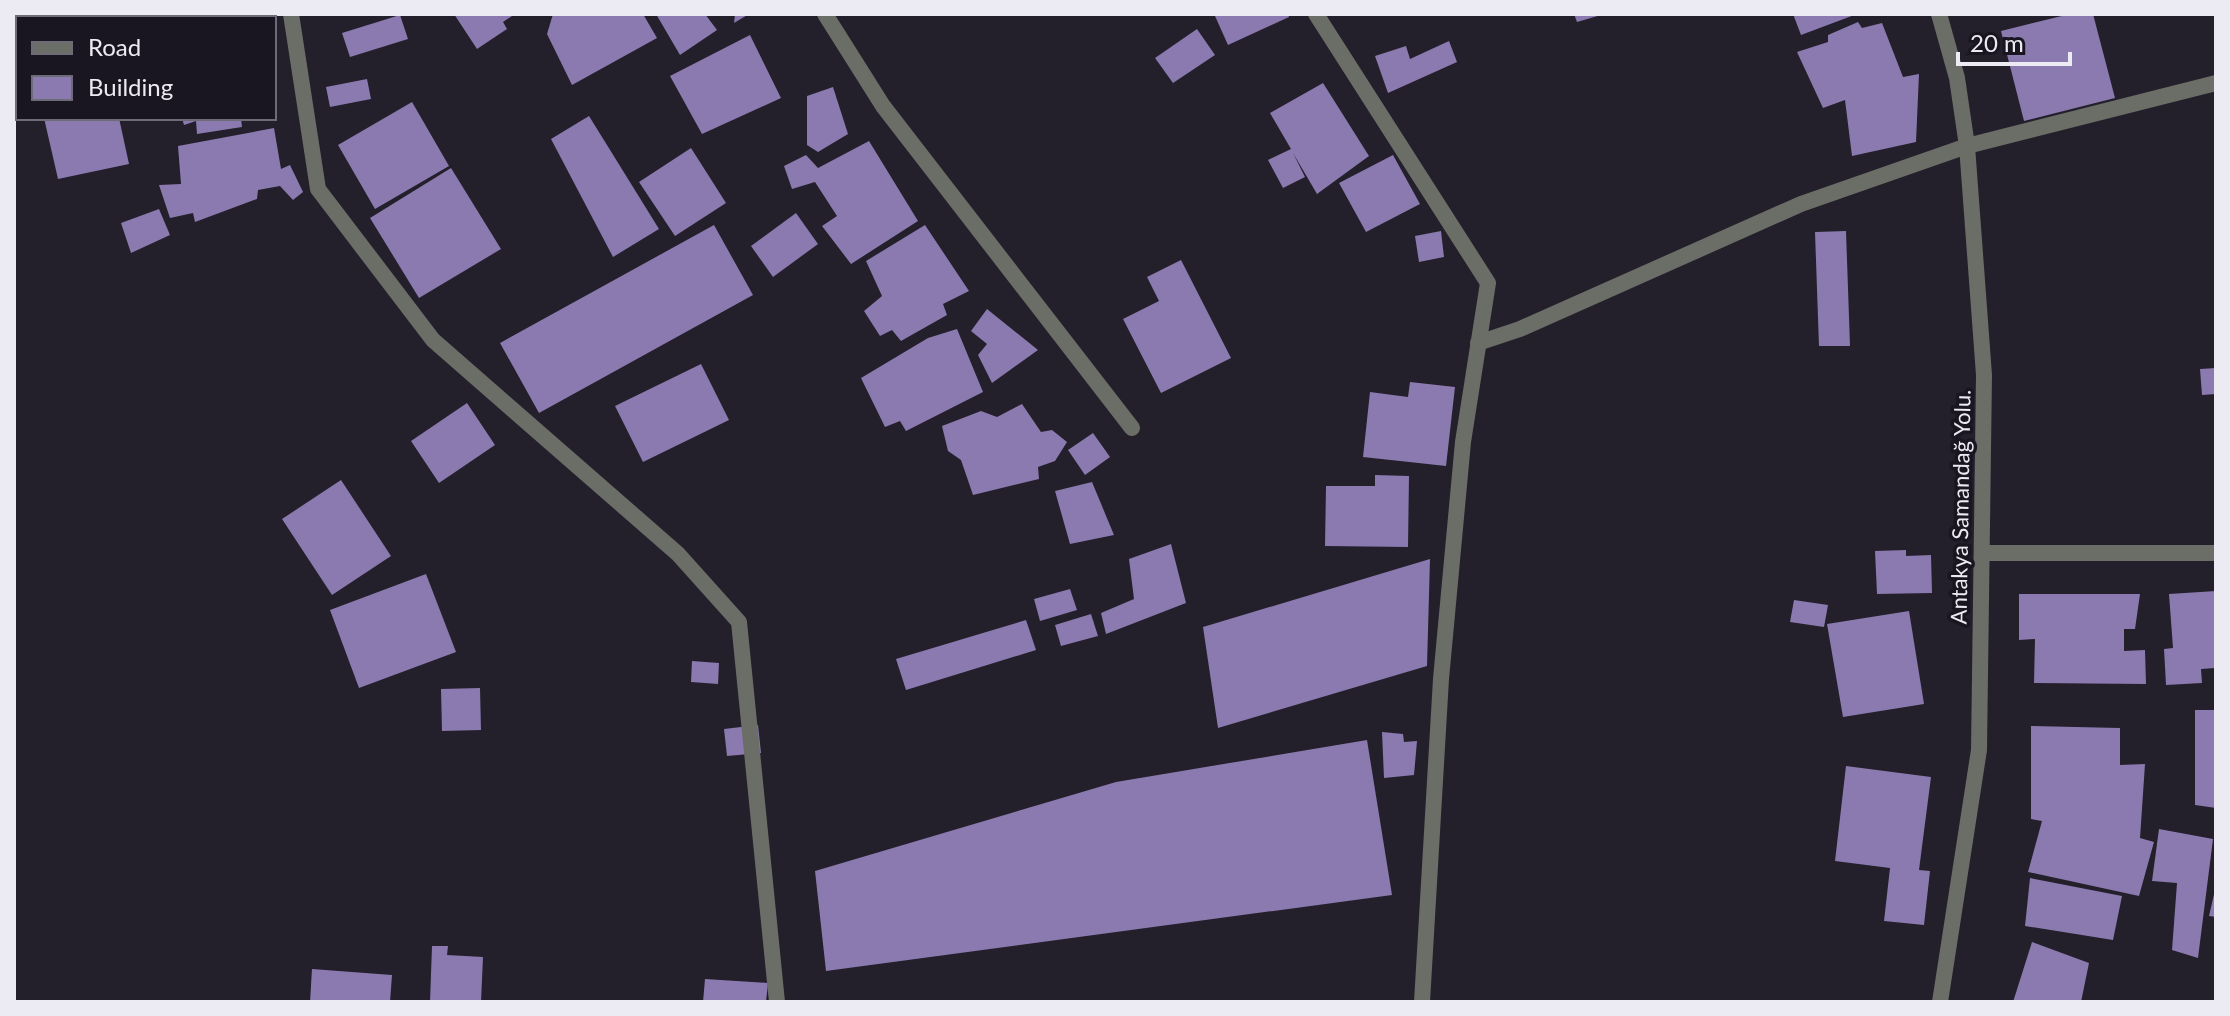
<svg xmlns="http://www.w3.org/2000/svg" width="2230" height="1016" viewBox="0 0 2230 1016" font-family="Lato,sans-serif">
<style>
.building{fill:#8b7aaf}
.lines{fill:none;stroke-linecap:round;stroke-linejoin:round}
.minor{stroke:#6b6d67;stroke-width:16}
.tertiary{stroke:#6b6d67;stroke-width:16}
.labels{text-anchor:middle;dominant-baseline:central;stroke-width:7;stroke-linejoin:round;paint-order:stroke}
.street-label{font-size:22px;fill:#eceaf2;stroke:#191621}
</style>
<rect width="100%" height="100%" fill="#231f2b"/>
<g class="building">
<polygon points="454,14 515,14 503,22 507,29 477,49"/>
<polygon points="553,14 643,14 657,38 572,85 547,34"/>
<polygon points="656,14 705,14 717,30 680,55"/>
<polygon points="735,14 749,14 734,23"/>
<polygon points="1218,14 1288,14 1289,17 1228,45 1215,16"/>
<polygon points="1574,14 1601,14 1601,15 1577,22"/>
<polygon points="1793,14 1857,14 1801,35"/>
<polygon points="2070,14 2093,14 2115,98 2024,121 2001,31"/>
<polygon points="400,15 408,39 350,57 342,33"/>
<polygon points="1858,22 1862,28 1882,23 1903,77 1919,74 1916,142 1852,156 1845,100 1823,108 1797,52 1828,42 1828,35"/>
<polygon points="1197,29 1215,55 1173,83 1155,58"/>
<polygon points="750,35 781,98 702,134 670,76"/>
<polygon points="1449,41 1457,62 1388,93 1375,56 1406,46 1410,59"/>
<polygon points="367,79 371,99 330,107 326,87"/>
<polygon points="1323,83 1369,156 1317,194 1293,153 1305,177 1283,188 1268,160 1291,149 1270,113"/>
<polygon points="833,87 848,134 818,152 807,145 807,96"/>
<polygon points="412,102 449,166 375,209 338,145"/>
<polygon points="589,116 659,229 613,257 551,139"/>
<polygon points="44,118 119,118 129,164 58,179"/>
<polygon points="182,118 241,118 242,127 197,134 196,121 184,125"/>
<polygon points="274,128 281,169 290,165 303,192 293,200 280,186 258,190 257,199 195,222 193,213 170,218 159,185 181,184 178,146"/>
<polygon points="869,141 918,221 851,264 822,226 837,216 815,182 792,189 784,166 806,155 818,168"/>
<polygon points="691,148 726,203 675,236 639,182"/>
<polygon points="1393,155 1420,204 1366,232 1339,183"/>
<polygon points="451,168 501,249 419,298 370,218"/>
<polygon points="159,209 170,235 131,253 121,223"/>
<polygon points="796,213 818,244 773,277 751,246"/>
<polygon points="714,225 753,295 539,413 500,343"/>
<polygon points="925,225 969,291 943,304 947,315 901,341 892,330 880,336 864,311 882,296 866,261"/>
<polygon points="1441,231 1444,257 1419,262 1415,236"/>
<polygon points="1846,231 1850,346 1819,346 1815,232"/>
<polygon points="1181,260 1231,358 1161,393 1123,319 1159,301 1147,277"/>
<polygon points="987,309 1038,350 992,383 978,355 987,344 971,331"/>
<polygon points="957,329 983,392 906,431 900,421 885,427 861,378 928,338"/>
<polygon points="701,364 729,420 643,462 615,406"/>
<polygon points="2216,368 2216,394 2202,395 2200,369"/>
<polygon points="1410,382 1455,387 1446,466 1363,457 1370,392 1408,397"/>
<polygon points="467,403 495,445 439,483 411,441"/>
<polygon points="1022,404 1041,432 1052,430 1067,442 1055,461 1038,467 1039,479 973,495 961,460 948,451 942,426 981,411 997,417"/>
<polygon points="1093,433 1110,457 1085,475 1068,450"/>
<polygon points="1375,475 1409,476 1408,547 1325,546 1326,486 1375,486"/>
<polygon points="341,480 391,556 332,595 282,519"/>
<polygon points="1092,482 1114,535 1070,544 1055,491"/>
<polygon points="1171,544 1186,603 1106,634 1101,613 1134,599 1129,559"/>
<polygon points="1906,550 1906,556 1931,555 1932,593 1877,594 1875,551"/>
<polygon points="1430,559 1427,666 1218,728 1203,627"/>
<polygon points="426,574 456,652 359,688 330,610"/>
<polygon points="1070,589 1077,610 1040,621 1034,599"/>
<polygon points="2216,591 2216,668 2201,669 2202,683 2166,685 2164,649 2173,648 2169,594"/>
<polygon points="2019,594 2140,594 2135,629 2124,629 2124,651 2145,650 2146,684 2034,683 2035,639 2019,640"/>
<polygon points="1794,600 1828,605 1824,627 1790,622"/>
<polygon points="1909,611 1924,704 1843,717 1827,624"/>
<polygon points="1091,614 1098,636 1061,646 1055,625"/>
<polygon points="1026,620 1036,650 906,690 896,659"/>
<polygon points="692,661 719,663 718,684 691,682"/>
<polygon points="480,688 481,730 442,731 441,689"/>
<polygon points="2195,710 2216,710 2216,808 2195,805"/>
<polygon points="758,725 761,753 727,756 724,729"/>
<polygon points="2031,726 2120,728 2120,765 2145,764 2140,838 2154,842 2139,896 2028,872 2042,821 2031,819"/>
<polygon points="1382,732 1403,734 1404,742 1417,741 1414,775 1384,778"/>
<polygon points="1367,740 1392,895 826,971 815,871 1116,782"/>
<polygon points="1846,766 1931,777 1919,870 1930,871 1924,925 1884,921 1890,868 1835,861"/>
<polygon points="2159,829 2213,839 2198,958 2172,950 2177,883 2152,881"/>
<polygon points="2030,878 2122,896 2113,940 2025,926"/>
<polygon points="2215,890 2216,890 2216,917 2209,916"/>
<polygon points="2032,942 2089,963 2081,1002 2013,1002"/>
<polygon points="432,946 448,946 447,955 483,957 481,1002 430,1002"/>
<polygon points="312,969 392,975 390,1002 310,1002"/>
<polygon points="705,979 768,983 766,1002 703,1002"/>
</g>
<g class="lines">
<g class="minor">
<polyline points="291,14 318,189 433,340 678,554 739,622 777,1002"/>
<polyline points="825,14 883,106 1132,428"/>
<polyline points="1316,14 1488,283 1463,442 1441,679 1422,1002"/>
<polyline points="150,18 168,14"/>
<polyline points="14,48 18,47"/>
<polyline points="1478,343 1520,329 1801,204 1967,146 2216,83"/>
<polyline points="1983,553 2216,553"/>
</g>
<polyline class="tertiary" points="1939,14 1957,78 1967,146 1984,375 1979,750 1940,1002"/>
</g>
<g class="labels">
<g class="street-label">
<text transform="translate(1960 507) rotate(-89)">Antakya Samandağ Yolu.</text>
</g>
</g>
<rect width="2230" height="1016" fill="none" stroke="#eceaf2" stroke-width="32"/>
<rect x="16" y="16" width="260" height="104" fill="#191621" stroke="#6d6b75" stroke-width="2"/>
<rect x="32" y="42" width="40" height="12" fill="#6b6d67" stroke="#6d6b75" stroke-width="2"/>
<text x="88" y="56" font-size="24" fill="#eceaf2">Road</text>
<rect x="32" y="76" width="40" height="24" fill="#8b7aaf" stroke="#6d6b75" stroke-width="2"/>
<text x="88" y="96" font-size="24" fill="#eceaf2">Building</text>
<path d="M1958 52v12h112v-12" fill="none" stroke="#eceaf2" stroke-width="4"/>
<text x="1970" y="52" font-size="24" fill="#eceaf2" stroke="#191621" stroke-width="6" paint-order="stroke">20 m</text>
</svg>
